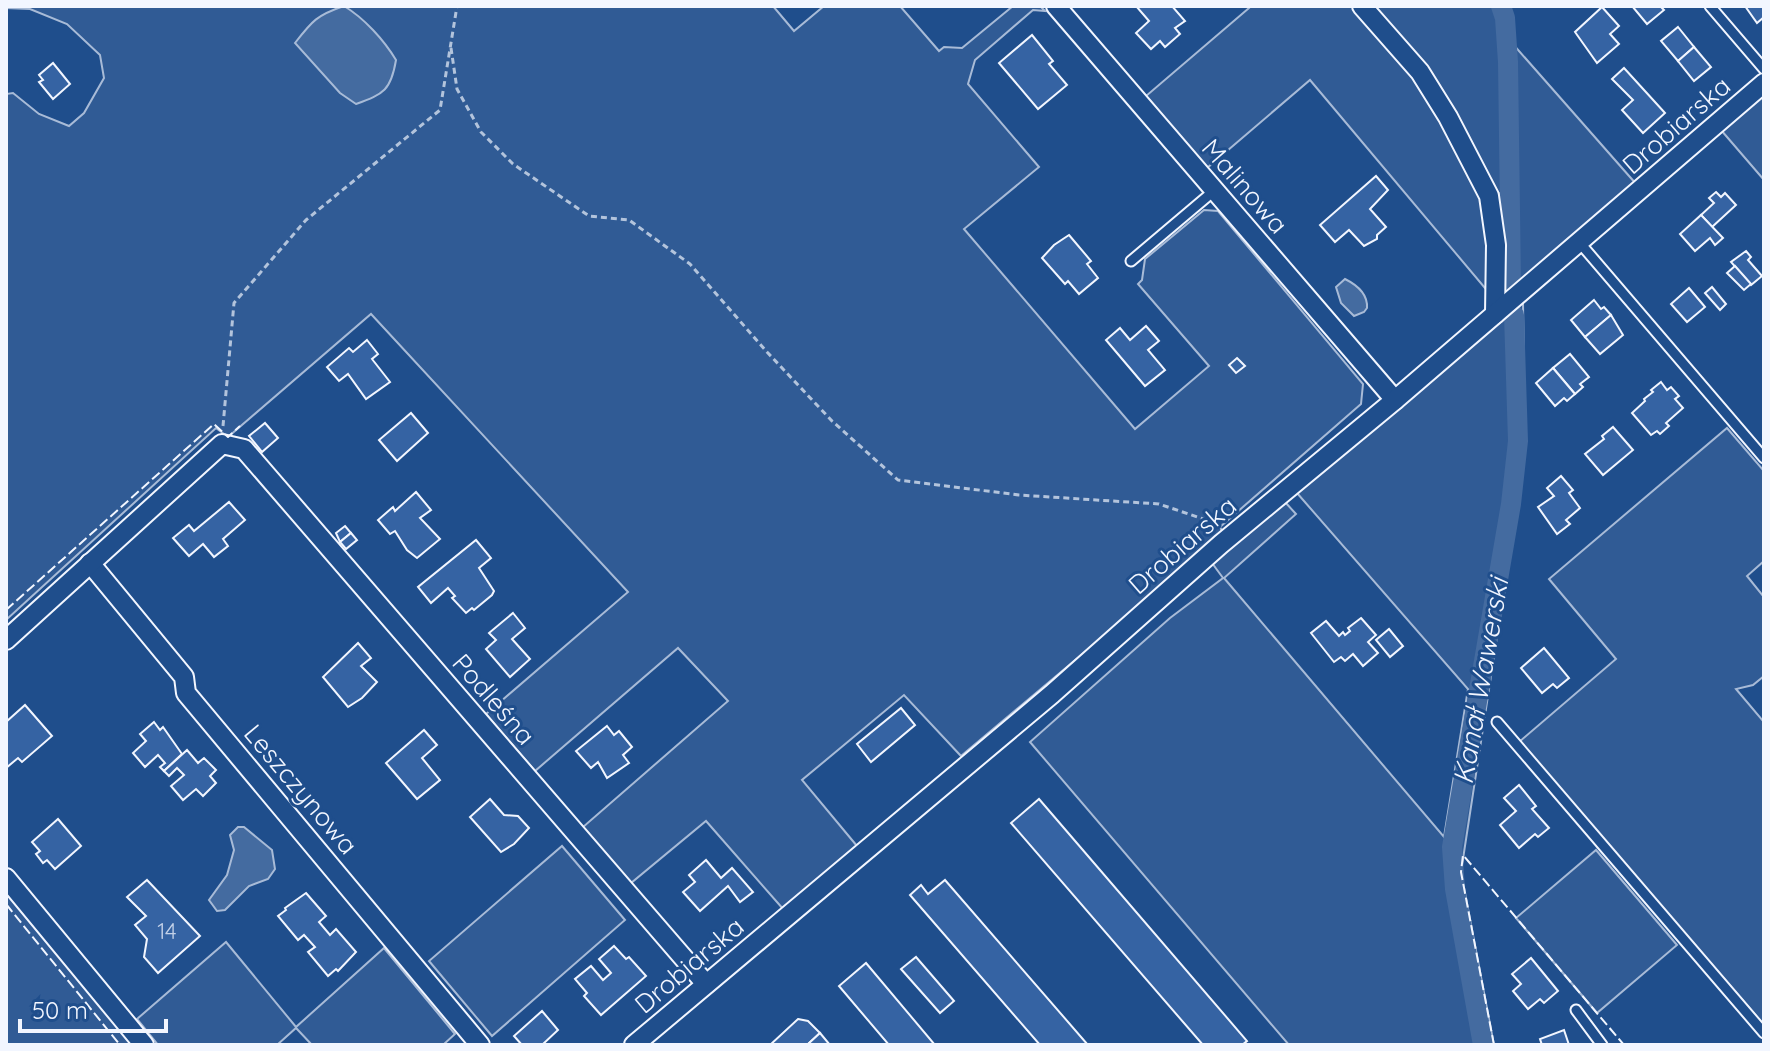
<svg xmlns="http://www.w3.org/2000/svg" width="1770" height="1051" viewBox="0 0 1770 1051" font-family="Quicksand,sans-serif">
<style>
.built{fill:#305b95;stroke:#a8bbd7;stroke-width:2}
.water{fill:#446ba0;stroke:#a8bbd7;stroke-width:2}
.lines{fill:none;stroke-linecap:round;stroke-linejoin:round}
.canal{stroke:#446ba0;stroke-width:20}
.building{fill:#3563a3;stroke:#f2f6ff;stroke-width:2}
.service-casing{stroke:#f2f6ff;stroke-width:13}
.minor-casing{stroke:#f2f6ff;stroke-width:22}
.path{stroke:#b3c4dc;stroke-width:3;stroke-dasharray:6 4;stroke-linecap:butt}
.service{stroke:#1f4e8c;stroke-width:9}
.minor{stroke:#1f4e8c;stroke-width:18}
.fence{stroke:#f2f6ff;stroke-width:2;stroke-dasharray:10 4;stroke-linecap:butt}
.labels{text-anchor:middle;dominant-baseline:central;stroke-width:6;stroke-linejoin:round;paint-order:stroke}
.number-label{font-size:22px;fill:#c3d1e8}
.street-label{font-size:26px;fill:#f2f6ff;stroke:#1f4e8c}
.water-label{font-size:28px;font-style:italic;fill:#f2f6ff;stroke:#1f4e8c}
</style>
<rect width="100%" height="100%" fill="#1f4e8c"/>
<g class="built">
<polygon points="6,6 773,6 794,31 824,6 900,6 939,51 944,47 962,48 1013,6 1040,6 1045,11 1033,10 975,60 968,84 1039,167 964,229 1135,429 1209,366 1138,284 1142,280 1145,259 1204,210 1218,211 1363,384 1361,404 1220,527 1224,535 961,756 904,695 802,780 857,846 784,910 706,821 631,883 583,827 728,701 678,648 535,771 486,714 628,592 371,314 228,437 216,428 6,620 6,94 13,93 39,114 69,126 84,113 104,78 100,55 67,24 30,9 6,8"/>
<polygon points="1248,6 1352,6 1425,90 1479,190 1486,211 1490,294 1310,80 1207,168 1146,96 1249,8"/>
<polygon points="1367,6 1508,6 1512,18 1512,43 1637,185 1502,296 1499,193 1488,186"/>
<polygon points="1764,93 1764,180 1721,130"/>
<polygon points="1523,302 1525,454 1461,872 1494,1045 1289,1045 1030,742 1170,618 1223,578 1212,563 1285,502 1296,514 1224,578 1444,837 1468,689 1297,493"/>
<polygon points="1727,428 1764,471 1764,561 1747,576 1764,597 1764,676 1753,685 1736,689 1764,722 1764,1025 1519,742 1616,659 1549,579"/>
<polygon points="562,846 625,920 492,1036 429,961"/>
<polygon points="1596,850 1677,945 1597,1013 1516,918"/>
<polygon points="6,890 134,1045 6,1045"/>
<polygon points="226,942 296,1027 384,948 455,1034 443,1045 312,1045 296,1028 277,1045 158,1045 137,1019"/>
</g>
<g class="water">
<path d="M344,6c20,12 40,34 52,54 -5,30 -12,34 -40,44l-16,-11 -45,-50c17,-22 22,-28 49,-37z"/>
<path d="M1345,279c12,6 23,15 22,29l-3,4 -10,4 -13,-13 -5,-16z"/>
<polygon points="238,827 244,827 272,850 275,869 268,879 249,886 225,910 217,911 209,900 227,875 234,850 230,835"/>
</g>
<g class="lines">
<g class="canal">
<polyline points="1501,6 1505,18 1508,62 1511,285"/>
<polyline points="1483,1045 1455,889 1452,847 1511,504 1518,441 1514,315"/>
</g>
</g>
<g class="building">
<polygon points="1136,6 1172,6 1185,21 1175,28 1180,34 1165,47 1160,41 1151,49 1136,33 1149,21"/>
<polygon points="1632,6 1660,6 1664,10 1647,24"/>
<polygon points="1745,6 1764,6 1764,17 1757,23"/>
<polygon points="1602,7 1619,26 1610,34 1619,44 1597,63 1575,32"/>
<polygon points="1678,27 1694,47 1678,61 1661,41"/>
<polygon points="1032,35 1053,61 1049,64 1067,85 1038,109 999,63"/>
<polygon points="1694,47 1711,67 1694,81 1678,61"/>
<polygon points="53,63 70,84 53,99 39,82 43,80 39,75"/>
<polygon points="1624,68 1665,113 1643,133 1622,110 1633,100 1612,79"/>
<polygon points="1376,176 1388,190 1370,209 1386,227 1377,235 1377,239 1364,246 1349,230 1335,242 1320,225"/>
<polygon points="1716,192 1721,197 1725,193 1736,205 1712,227 1701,215 1714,203 1709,198"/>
<polygon points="1701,215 1723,238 1715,245 1710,238 1695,251 1680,234"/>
<polygon points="1069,235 1091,261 1087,264 1098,278 1079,294 1068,281 1065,284 1042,258 1054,245"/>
<polygon points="1746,251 1751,257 1748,260 1762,276 1751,285 1731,262"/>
<polygon points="1735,266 1751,284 1744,290 1727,273"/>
<polygon points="1712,287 1726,304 1720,310 1705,293"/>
<polygon points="1689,288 1705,307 1687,322 1671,304"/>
<polygon points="1594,300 1601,309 1604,307 1611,315 1585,337 1571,320"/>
<polygon points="1611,315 1623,335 1600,354 1585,337"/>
<polygon points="1146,326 1159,341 1148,350 1165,370 1145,386 1106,340 1120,328 1130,340"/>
<polygon points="367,340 378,354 372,359 390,382 366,399 348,374 339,381 327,367 349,348 353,352"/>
<polygon points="1570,354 1589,377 1580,384 1583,387 1575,394 1553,368"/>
<polygon points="1237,358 1245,366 1236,373 1229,365"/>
<polygon points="1553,368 1575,394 1567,401 1564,398 1555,406 1536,383"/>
<polygon points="1661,382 1667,390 1671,387 1679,396 1675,399 1683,408 1666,423 1669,426 1660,434 1657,431 1651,435 1632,413 1645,401 1644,399 1653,392 1651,390"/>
<polygon points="411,413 428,433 397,461 379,440"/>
<polygon points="265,423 278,438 262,452 249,436"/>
<polygon points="1613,427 1633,450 1603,475 1585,454 1604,439 1602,436"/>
<polygon points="1561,476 1573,490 1569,493 1580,508 1566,520 1570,524 1557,534 1538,507 1554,496 1547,488"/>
<polygon points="416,492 431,510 420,518 440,539 417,558 407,550 395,531 390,534 378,520 393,507 395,511"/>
<polygon points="229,502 245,520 223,539 228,546 214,557 203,544 189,556 173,538 189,525 194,531"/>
<polygon points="345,526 351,533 340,542 336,533"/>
<polygon points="351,533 357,540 346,549 340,542"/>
<polygon points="476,540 491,558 479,568 494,591 492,595 474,610 472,608 466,613 452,598 455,596 448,588 431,603 418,587"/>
<polygon points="513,613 525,628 512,639 530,659 510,677 486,649 496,640 489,633"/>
<polygon points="1361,618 1376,635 1368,642 1378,653 1363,666 1353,654 1345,661 1341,657 1334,662 1311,633 1326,621 1339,636 1343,632 1345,635 1350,631 1348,628"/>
<polygon points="1389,629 1403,646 1390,657 1376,640"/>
<polygon points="358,643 371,658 361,666 377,682 362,698 348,707 323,677"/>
<polygon points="1544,648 1569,678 1557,688 1553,684 1542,693 1521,668"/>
<polygon points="25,705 52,736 22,762 18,758 6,768 6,722"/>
<polygon points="901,708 915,725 871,762 857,744"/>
<polygon points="154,722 160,730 163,727 182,754 164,771 160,767 165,763 158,755 145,767 133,753 146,741 140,734"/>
<polygon points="607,726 614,735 619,731 632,747 623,755 629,763 607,778 598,762 591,768 576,751"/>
<polygon points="424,730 437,745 422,758 440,780 417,799 386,763"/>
<polygon points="187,750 198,763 204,758 216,770 210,776 216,783 203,796 196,789 183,800 171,786 184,775 177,768 169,776 164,771"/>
<polygon points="1519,785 1536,806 1532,809 1549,828 1538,837 1535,834 1519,848 1500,825 1516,811 1504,798"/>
<polygon points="490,799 504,815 518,816 529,828 514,844 501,852 470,817"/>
<polygon points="1039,799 1247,1041 1242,1045 1203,1045 1011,823"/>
<polygon points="58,819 81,846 55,869 47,860 43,863 36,854 40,851 32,842"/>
<polygon points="706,860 721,878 732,868 753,892 740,902 728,886 700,911 683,892 695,882 689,875"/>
<polygon points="147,880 200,936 158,973 144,957 147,939 135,925 146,916 127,897"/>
<polygon points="945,880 1088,1045 1040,1045 910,895 921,885 928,894"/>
<polygon points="306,893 326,916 319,922 330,935 336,929 356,952 338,971 336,969 328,976 308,952 315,947 304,935 298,940 278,916 286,910 285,908"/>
<polygon points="614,946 626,959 629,957 646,976 601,1015 584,996 587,993 575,979 591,966 603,980 611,973 599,959"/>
<polygon points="916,957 954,1001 940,1013 901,969"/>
<polygon points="1531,958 1558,991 1544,1003 1540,999 1528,1009 1513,991 1521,984 1512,974"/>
<polygon points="866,963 935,1045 889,1045 839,986"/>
<polygon points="542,1011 558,1030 542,1045 522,1045 514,1036"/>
<polygon points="798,1019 808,1021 820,1033 807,1045 770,1045"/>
<polygon points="1564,1030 1569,1045 1542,1045 1540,1039"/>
<polygon points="820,1033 830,1045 807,1045"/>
</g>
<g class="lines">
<defs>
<g id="service">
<polyline points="1710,6 1764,69"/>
<polyline points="1579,242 1764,458"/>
<polyline points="1131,261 1215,190"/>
<polyline points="1497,722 1764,1033"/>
<polyline points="1576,1010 1602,1045"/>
</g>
<g id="minor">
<polyline points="1056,6 1395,400"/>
<polyline points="1362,6 1420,72 1448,117 1489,196 1496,245 1495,314"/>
<polyline points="90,563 184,677 186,693 480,1045"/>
<polyline points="6,640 222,444 244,449 706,984"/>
<polyline points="6,878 144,1045"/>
<polyline points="634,1045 1052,694 1221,544 1395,400 1764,83"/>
</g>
</defs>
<use href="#service" class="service-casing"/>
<use href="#minor" class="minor-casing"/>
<g class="path">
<polyline points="451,48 457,89 481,132 513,164 589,216 629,220 690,264 767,352 832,421 898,480 1019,495 1159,504 1218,524"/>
<polyline points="223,426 234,303 306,220 440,110 457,6"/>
</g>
<use href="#service" class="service"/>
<use href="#minor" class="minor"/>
<g class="fence">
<polyline points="6,610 214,424 228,437 240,426"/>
<polyline points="6,904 120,1045"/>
<polyline points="1494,1045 1461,872 1463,855 1624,1045"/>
</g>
</g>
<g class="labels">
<g class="number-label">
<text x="167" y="931">14</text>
</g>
<g class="street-label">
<text transform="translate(1676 125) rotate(-41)">Drobiarska</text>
<text transform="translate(1245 186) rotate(49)">Malinowa</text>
<text transform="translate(1182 545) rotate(-41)">Drobiarska</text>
<text transform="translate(494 699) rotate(49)">Podleśna</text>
<text transform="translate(301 789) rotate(50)">Leszczynowa</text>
<text transform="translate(689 965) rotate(-40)">Drobiarska</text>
</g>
<g class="water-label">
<text transform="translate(1480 681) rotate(-80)">Kanał Wawerski</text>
</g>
</g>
<rect width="1770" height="1051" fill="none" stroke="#f2f6ff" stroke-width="16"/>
<path d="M20 1019v12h146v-12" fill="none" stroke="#f2f6ff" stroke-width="4"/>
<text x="32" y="1019" font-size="24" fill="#f2f6ff" stroke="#1f4e8c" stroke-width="6" paint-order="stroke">50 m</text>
</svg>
